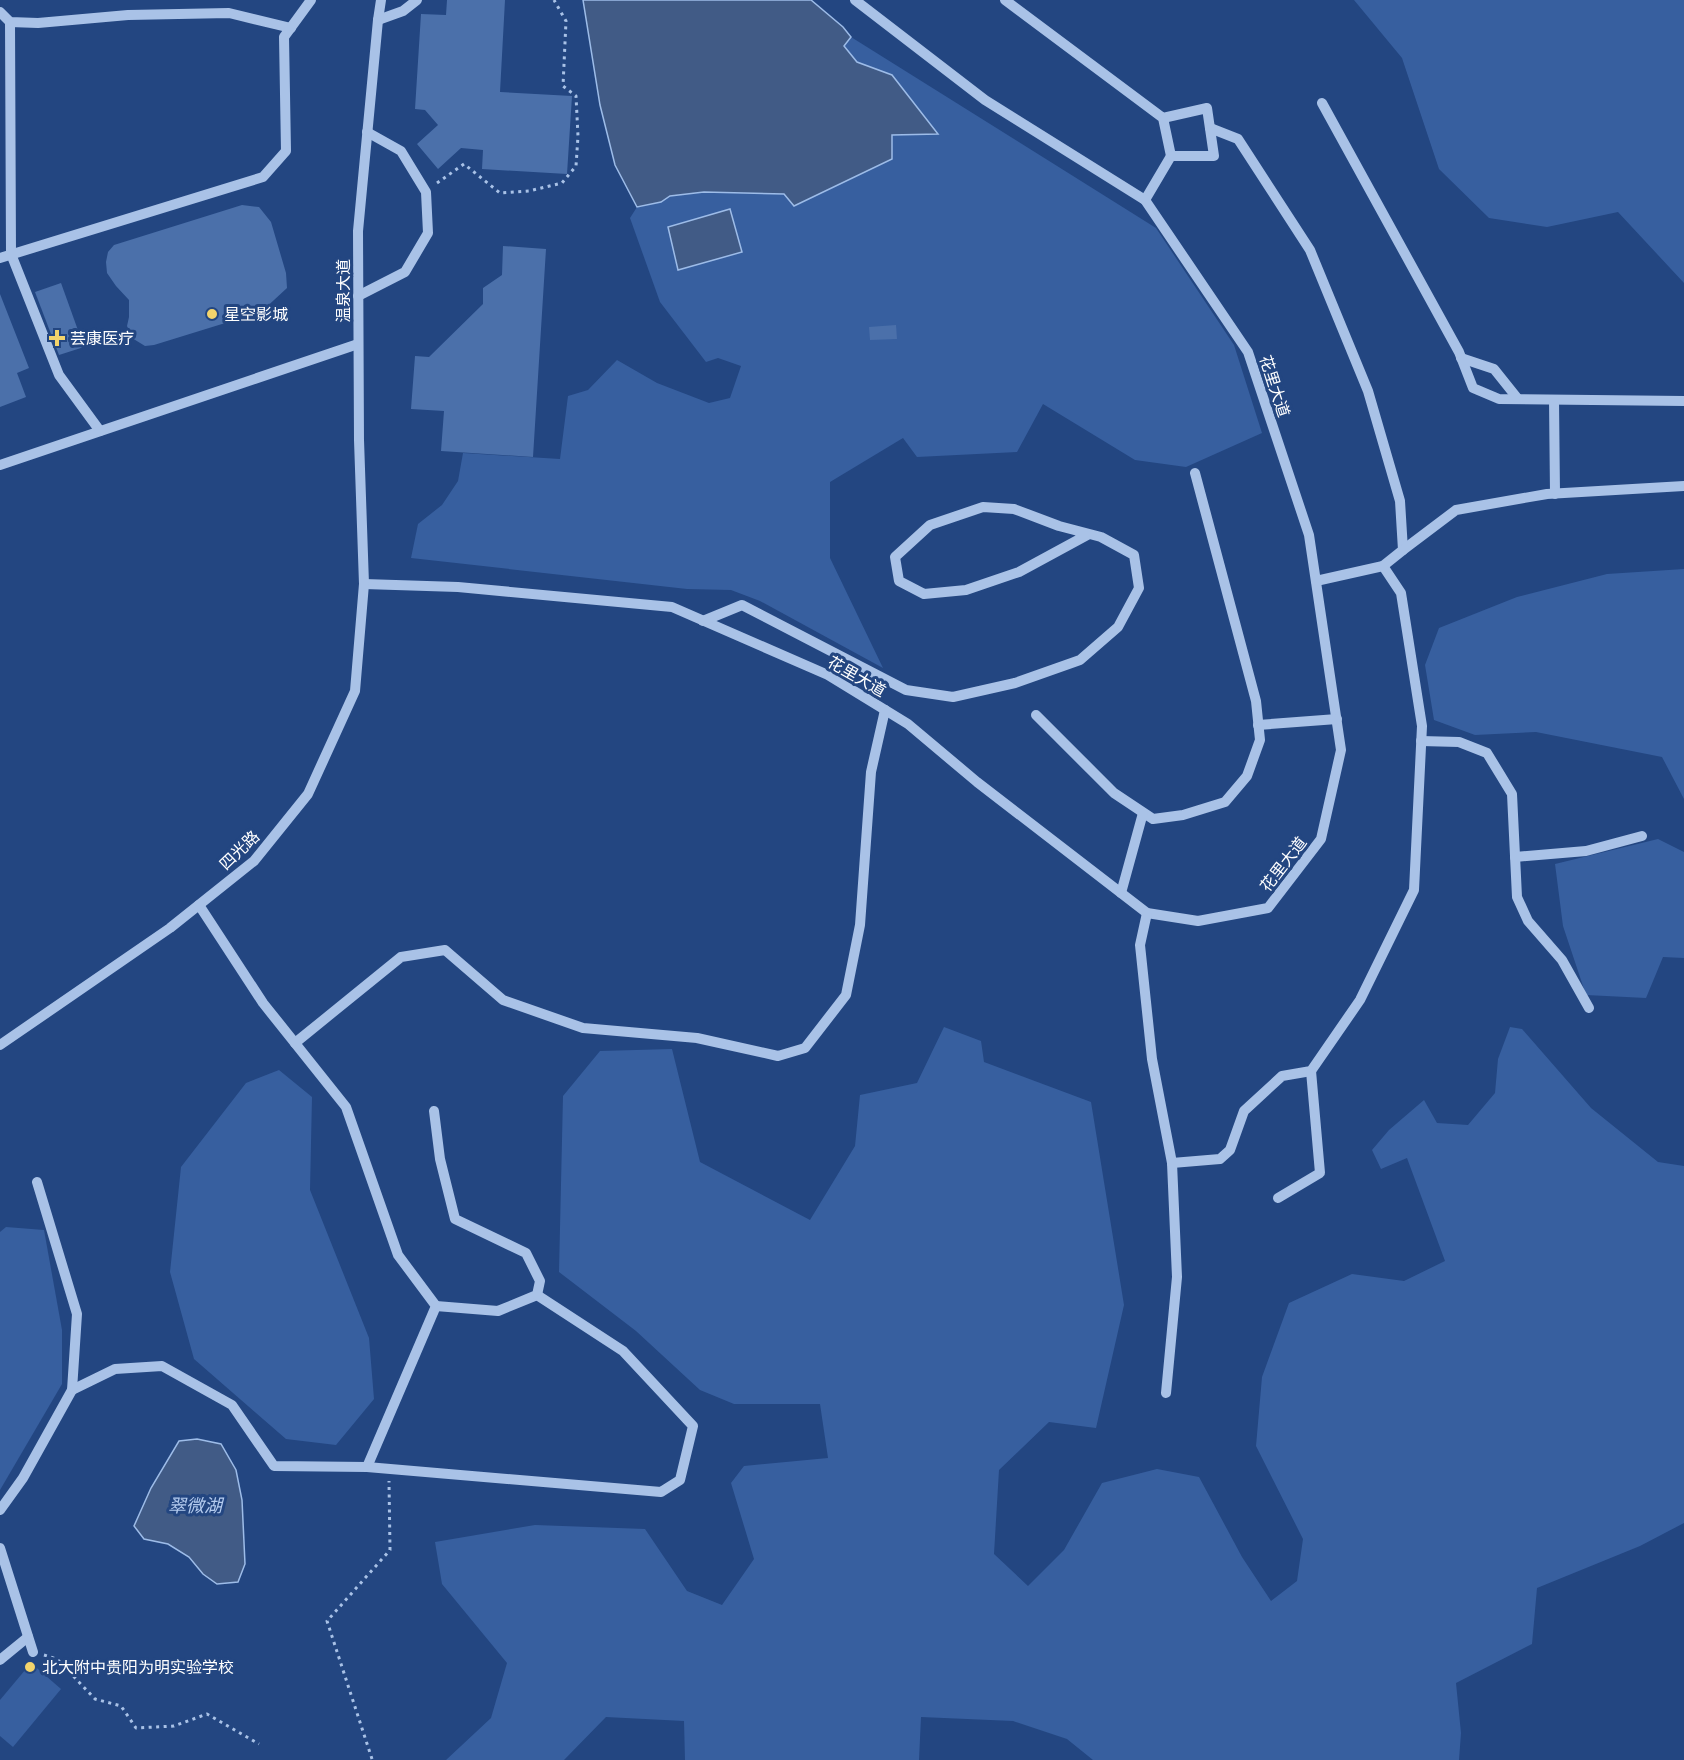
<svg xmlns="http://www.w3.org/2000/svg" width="1684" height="1760" viewBox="0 0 1684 1760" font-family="Mulish,'Noto Sans SC',sans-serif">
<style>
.green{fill:#375f9f}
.water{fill:#415b86;stroke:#9dbce8;stroke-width:1.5}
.building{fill:#4b70aa}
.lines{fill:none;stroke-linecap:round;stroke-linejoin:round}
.path{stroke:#a9c2e7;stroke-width:3;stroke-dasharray:3 4.5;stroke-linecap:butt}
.minor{stroke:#a9c2e7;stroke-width:10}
.poi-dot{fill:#f3d46c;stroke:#234681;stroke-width:2}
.labels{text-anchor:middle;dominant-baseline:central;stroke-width:6;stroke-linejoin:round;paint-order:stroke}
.street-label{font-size:16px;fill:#fff;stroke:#234681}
.poi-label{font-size:16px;fill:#fff;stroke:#234681;text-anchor:start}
.water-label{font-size:18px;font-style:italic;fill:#b5ccef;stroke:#234681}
</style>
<rect width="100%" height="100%" fill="#234681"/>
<g class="green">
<polygon points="1354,0 1684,0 1684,283 1618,212 1547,227 1489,218 1439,169 1402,58"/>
<polygon points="851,37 1156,228 1234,345 1262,433 1186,467 1135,460 1043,404 1017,452 917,457 903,438 830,482 830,558 883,668 760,601 731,590 687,589 411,558 418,524 442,505 458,481 463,453 560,459 568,396 588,390 617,360 657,383 709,403 730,398 741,366 718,358 706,362 660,302 630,218 637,207 661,202 670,196 704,192 784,194 794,206 892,159 892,75 857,62 844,46"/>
<polygon points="1684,569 1684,799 1662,757 1536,732 1475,735 1434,720 1425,665 1439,628 1517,597 1607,574"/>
<polygon points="1658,839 1684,852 1684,958 1663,957 1646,998 1586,995 1563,926 1555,864"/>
<polygon points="944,1027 981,1041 984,1062 1091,1102 1124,1305 1096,1428 1049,1422 999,1470 994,1554 1028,1586 1064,1550 1102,1483 1157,1469 1199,1477 1242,1557 1271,1601 1297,1581 1303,1539 1256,1446 1262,1377 1289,1303 1352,1274 1404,1281 1445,1261 1407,1158 1381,1169 1372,1150 1389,1130 1424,1100 1437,1123 1468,1125 1495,1093 1498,1059 1510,1027 1522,1029 1591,1108 1658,1162 1684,1166 1684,1523 1640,1546 1537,1588 1532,1644 1456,1683 1461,1733 1459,1760 1093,1760 1067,1739 1013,1721 921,1717 919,1760 685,1760 684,1721 606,1717 564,1760 446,1760 491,1718 507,1663 442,1584 435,1542 535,1525 645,1529 687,1591 722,1605 754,1559 731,1483 744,1466 828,1458 820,1404 734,1404 700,1390 636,1331 559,1272 563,1096 600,1051 672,1049 700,1162 810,1220 855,1146 860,1095 917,1083"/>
<polygon points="279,1070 312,1097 310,1190 369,1338 374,1399 336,1445 286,1439 194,1359 170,1272 181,1167 246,1083"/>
<polygon points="6,1227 44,1230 62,1330 62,1384 0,1490 0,1232"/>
<polygon points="31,1663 61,1689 13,1747 0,1736 0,1700"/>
</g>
<g class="water">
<polygon points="583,0 811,0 843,27 851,37 844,46 857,62 892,75 938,134 892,135 892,159 794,206 784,194 704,192 670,196 661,202 637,207 615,165 600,105"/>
<polygon points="730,209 742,252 678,270 668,227"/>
<polygon points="197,1439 221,1444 236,1470 242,1500 245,1564 238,1582 217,1584 203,1574 189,1557 168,1544 144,1539 134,1526 151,1488 179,1441"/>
</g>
<g class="building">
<polygon points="447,0 505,0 500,92 572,96 567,174 482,169 483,150 461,148 438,169 417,144 438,125 425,110 415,109 421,14 446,15"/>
<polygon points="242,205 259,207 271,222 286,273 287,288 261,312 154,345 145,346 132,338 127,326 129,317 129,300 116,286 107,273 106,262 108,252 114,245"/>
<polygon points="503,246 546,249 533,457 441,451 444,411 411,409 415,356 429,357 483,304 483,288 502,275"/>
<polygon points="61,283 84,347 59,355 35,292"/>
<polygon points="0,294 29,368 17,373 26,397 0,407"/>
<polygon points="896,325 897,339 870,340 869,327"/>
</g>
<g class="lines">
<g class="path">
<polyline points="437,183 464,164 500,193 529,191 562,183 576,166 578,136 576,96 563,86 566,21 554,0"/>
<polyline points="44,1655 57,1659 95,1699 121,1706 136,1728 174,1726 207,1714 259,1744"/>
<polyline points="372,1759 327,1621 390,1550 389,1481"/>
</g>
<g class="minor">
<polyline points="1005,0 1163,118 1171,156 1214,156 1207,108 1163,118"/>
<polyline points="0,12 10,22 38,23 128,15 229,13 291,28"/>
<polyline points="378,20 403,11 417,0"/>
<polyline points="10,22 11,254 59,375 100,431"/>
<polyline points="1322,103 1459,352 1473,388 1499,399 1684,401"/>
<polyline points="1210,128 1238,139 1310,250 1368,391 1400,501 1403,550 1383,566 1316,581"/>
<polyline points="1145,200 1171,156"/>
<polyline points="0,258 263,177 286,151 284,37 311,0"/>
<polyline points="358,296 405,272 428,233 426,192 401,151 367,132"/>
<polyline points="1461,358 1494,369 1518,399"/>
<polyline points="1554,400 1555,494"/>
<polyline points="0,465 358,344"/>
<polyline points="1403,550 1456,510 1547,494 1684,486"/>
<polyline points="364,584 458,587 672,607 828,675 908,724 977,782 1147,913 1198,921 1268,908 1321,839 1341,750 1309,535 1248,352 1145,200 985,100 855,0"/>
<polyline points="703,621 742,605 906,690 953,697 1015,683 1080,660 1118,627 1139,588 1134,555 1101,537 1059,526 1014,509 983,507 930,525 895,557 899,581 924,594 966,590 1019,572 1089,534"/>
<polyline points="1036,715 1114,793 1153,819 1183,815 1225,802 1247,776 1260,740 1256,701 1195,473"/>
<polyline points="1258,725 1337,719"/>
<polyline points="1421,741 1459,742 1487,753 1512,794 1517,897 1528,921 1562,960 1589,1008"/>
<polyline points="1515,857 1586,851 1642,836"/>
<polyline points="1121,893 1143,813"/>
<polyline points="199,905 263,1003 346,1107 398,1255 436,1306 367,1467"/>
<polyline points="1147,913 1140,945 1152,1059 1172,1163 1177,1277 1166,1393"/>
<polyline points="295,1043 401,957 445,950 503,1000 583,1028 697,1038 778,1056 805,1048 846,995 860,925 871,772 885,710"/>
<polyline points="0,1045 170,928 254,861 308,794 355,691 364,584 359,440 358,231 378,20 381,0"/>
<polyline points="434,1111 440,1159 455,1219 526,1253 540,1281 537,1295 498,1311 436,1306"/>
<polyline points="1172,1163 1220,1159 1230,1150 1244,1111 1282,1076 1311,1071 1360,1000 1414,890 1422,726 1401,593 1383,566"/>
<polyline points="1278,1198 1320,1173 1311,1071"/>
<polyline points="72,1390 115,1369 162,1366 232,1405 274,1466 367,1467 661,1492 680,1480 693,1426 623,1351 537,1295"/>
<polyline points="0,1510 23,1478 72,1390 77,1314 37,1182"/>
<polyline points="0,1548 33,1652"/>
<polyline points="0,1660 28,1637"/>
</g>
</g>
<g class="poi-dot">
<circle cx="212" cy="314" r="6"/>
<path d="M54 329h6v6h6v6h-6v6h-6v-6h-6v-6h6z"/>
<circle cx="30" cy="1667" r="6"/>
</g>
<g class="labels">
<g class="street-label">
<text transform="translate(343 291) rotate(-90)">温泉大道</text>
<text transform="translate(1275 386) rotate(72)">花里大道</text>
<text transform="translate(857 676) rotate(30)">花里大道</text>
<text transform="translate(239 850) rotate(-44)">四光路</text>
<text transform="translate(1283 864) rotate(-52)">花里大道</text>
</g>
<g class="poi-label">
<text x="224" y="314">星空影城</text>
<text x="70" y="338">芸康医疗</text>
<text x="42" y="1667">北大附中贵阳为明实验学校</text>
</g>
<g class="water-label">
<text x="195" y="1505">翠微湖</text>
</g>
</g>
</svg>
